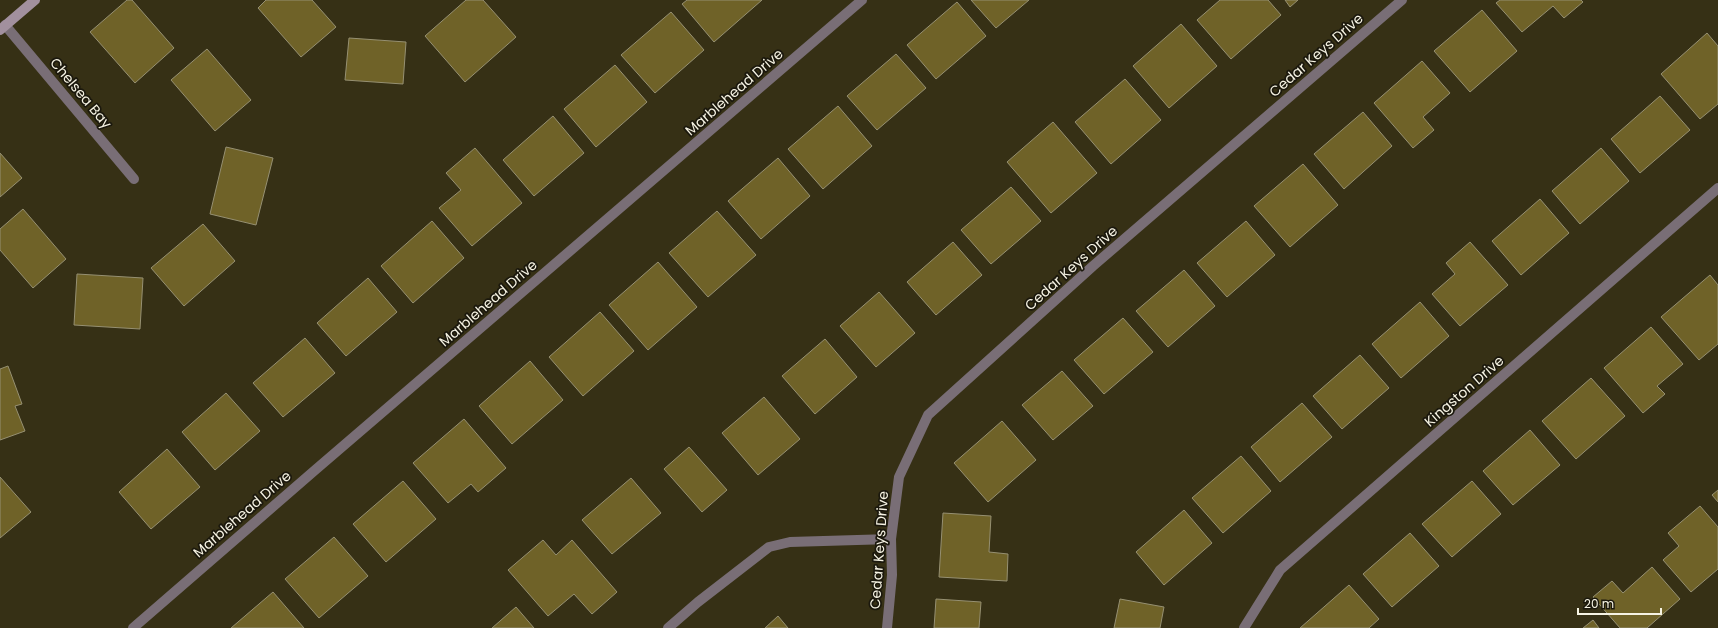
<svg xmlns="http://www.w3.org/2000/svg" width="1718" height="628" viewBox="0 0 1718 628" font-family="Poppins,sans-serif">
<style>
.building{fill:#6f6228;stroke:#969072}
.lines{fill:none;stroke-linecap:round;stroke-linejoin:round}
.street{stroke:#796e76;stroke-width:10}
.secondary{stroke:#a2909e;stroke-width:10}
.labels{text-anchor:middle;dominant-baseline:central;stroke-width:3.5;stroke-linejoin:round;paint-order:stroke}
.street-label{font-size:14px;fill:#f6f3e3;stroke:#1b180d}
</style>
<rect width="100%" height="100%" fill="#363015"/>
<g class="building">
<polygon points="127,0 132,0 174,48 135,83 90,32"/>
<polygon points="266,0 312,0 336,27 301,57 258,8"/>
<polygon points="466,0 483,0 516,37 465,82 425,36"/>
<polygon points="687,0 762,0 714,42 682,4"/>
<polygon points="971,0 1029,0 996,28"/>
<polygon points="1220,0 1268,0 1281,15 1231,59 1197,20"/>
<polygon points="1285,0 1298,0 1290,7"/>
<polygon points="1500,0 1581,0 1583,2 1564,18 1553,6 1522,32 1496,3"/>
<polygon points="957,2 986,36 936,79 907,45"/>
<polygon points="1482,10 1517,51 1470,92 1434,51"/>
<polygon points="671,12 704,50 655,93 621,55"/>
<polygon points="1181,24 1217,66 1169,108 1133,66"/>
<polygon points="1707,33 1718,46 1718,104 1700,119 1661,74"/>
<polygon points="349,38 406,42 403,84 345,80"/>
<polygon points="207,49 251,100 215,131 171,80"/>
<polygon points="896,54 926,88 877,130 847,96"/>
<polygon points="1422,61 1450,93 1423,117 1434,130 1413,148 1374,103"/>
<polygon points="615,65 647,102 596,147 564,109"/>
<polygon points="1125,79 1161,120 1111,164 1075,122"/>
<polygon points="1660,96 1690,130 1640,173 1611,139"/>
<polygon points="838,106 872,146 823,189 788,149"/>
<polygon points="1363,112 1392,146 1344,189 1314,154"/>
<polygon points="553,116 584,153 534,196 503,160"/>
<polygon points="1053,122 1097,173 1051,213 1007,162"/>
<polygon points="226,147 273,158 256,225 210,214"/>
<polygon points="475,148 522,203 472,246 439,208 461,190 446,173"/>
<polygon points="1601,148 1629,181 1580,224 1552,191"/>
<polygon points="0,153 22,178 0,197"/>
<polygon points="778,158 810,196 761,239 728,201"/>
<polygon points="1303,164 1338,205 1290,247 1254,206"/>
<polygon points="1011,187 1041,221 991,264 961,230"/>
<polygon points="1540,199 1569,233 1521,275 1492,241"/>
<polygon points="23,209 66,259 33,288 0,250 0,229"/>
<polygon points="717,211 756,255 708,297 669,253"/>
<polygon points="432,221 464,258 413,303 381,266"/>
<polygon points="1246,221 1275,255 1227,297 1197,263"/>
<polygon points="203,224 235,261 184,306 151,268"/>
<polygon points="953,242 982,275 936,315 907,282"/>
<polygon points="1470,242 1508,285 1460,326 1432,294 1455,274 1446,263"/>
<polygon points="658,262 697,307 648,350 609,305"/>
<polygon points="1184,270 1215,306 1168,347 1136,311"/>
<polygon points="77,274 143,278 140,329 74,325"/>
<polygon points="1710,275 1718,285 1718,344 1699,360 1661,317"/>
<polygon points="368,278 397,312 346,356 317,323"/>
<polygon points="879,292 915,333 876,367 840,326"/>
<polygon points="1420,302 1449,336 1401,378 1372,344"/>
<polygon points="600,312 634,351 583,396 549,357"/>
<polygon points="1123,318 1153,352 1104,394 1074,360"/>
<polygon points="1651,327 1683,364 1657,386 1665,394 1643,413 1604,368"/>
<polygon points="305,338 335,373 283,417 253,383"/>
<polygon points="825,339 857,377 815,414 782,376"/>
<polygon points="1360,355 1389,388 1342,429 1313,396"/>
<polygon points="530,361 563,400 512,444 479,406"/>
<polygon points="8,366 22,404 15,406 25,431 0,440 0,369"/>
<polygon points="1062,371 1093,406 1053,440 1022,405"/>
<polygon points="1591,378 1625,416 1576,459 1542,421"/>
<polygon points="226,393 260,431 215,470 182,432"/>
<polygon points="764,397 800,439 758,475 722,433"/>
<polygon points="1302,403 1332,437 1280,482 1251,447"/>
<polygon points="464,419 506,468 478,492 471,484 448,503 413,463"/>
<polygon points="1002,421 1036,460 988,502 954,463"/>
<polygon points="1530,430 1560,465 1513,505 1483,471"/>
<polygon points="689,447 727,490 702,512 664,469"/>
<polygon points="167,449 200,487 151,529 119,492"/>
<polygon points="1241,456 1271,491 1223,533 1192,498"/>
<polygon points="0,477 31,512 0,538"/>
<polygon points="631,478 661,513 612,554 582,520"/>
<polygon points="403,481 436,519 386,562 353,524"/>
<polygon points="1472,481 1501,514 1452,557 1422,524"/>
<polygon points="1718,490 1718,502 1712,495"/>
<polygon points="1700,506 1718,527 1718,569 1691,592 1663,560 1679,546 1668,533"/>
<polygon points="1184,510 1212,543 1164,585 1136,552"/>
<polygon points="943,513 991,516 989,552 1008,554 1007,581 939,577"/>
<polygon points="1410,533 1439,566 1392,607 1363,574"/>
<polygon points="334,537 368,576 319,618 285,579"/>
<polygon points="543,540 556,555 572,540 617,592 592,614 574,594 548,616 508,570"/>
<polygon points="1652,567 1680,599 1647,628 1620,628 1593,597 1612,581 1623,593"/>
<polygon points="1349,585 1379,619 1369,628 1300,628"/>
<polygon points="273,592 304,628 231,628"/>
<polygon points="936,599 981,602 979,628 934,628"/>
<polygon points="1120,599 1164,607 1160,628 1114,628"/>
<polygon points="516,607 534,628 492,628"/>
<polygon points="778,616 788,628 765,628"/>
<polygon points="1593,620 1599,628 1583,628"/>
</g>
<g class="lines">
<g class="street">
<polyline points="5,25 134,179"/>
<polyline points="133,628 314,471 862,0"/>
<polyline points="668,628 698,602 769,547 790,542 891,539"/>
<polyline points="887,628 892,575 891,539 899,477 928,415 1093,266 1402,0"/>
<polyline points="1244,628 1280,570 1718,188"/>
</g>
<polyline class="secondary" points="0,30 35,0"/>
</g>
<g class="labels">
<g class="street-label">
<text transform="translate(1316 55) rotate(-41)">Cedar Keys Drive</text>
<text transform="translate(734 92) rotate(-41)">Marblehead Drive</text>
<text transform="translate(81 93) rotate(50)">Chelsea Bay</text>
<text transform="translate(1071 268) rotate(-42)">Cedar Keys Drive</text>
<text transform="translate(488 303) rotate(-41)">Marblehead Drive</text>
<text transform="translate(1464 391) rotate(-41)">Kingston Drive</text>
<text transform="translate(242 514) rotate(-41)">Marblehead Drive</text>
<text transform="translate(879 550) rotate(-86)">Cedar Keys Drive</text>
</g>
</g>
<path d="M1578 608v6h83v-6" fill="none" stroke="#f6f3e3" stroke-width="2"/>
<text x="1584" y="608" font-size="12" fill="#f6f3e3" stroke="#1b180d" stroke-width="3" paint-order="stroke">20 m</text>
</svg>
